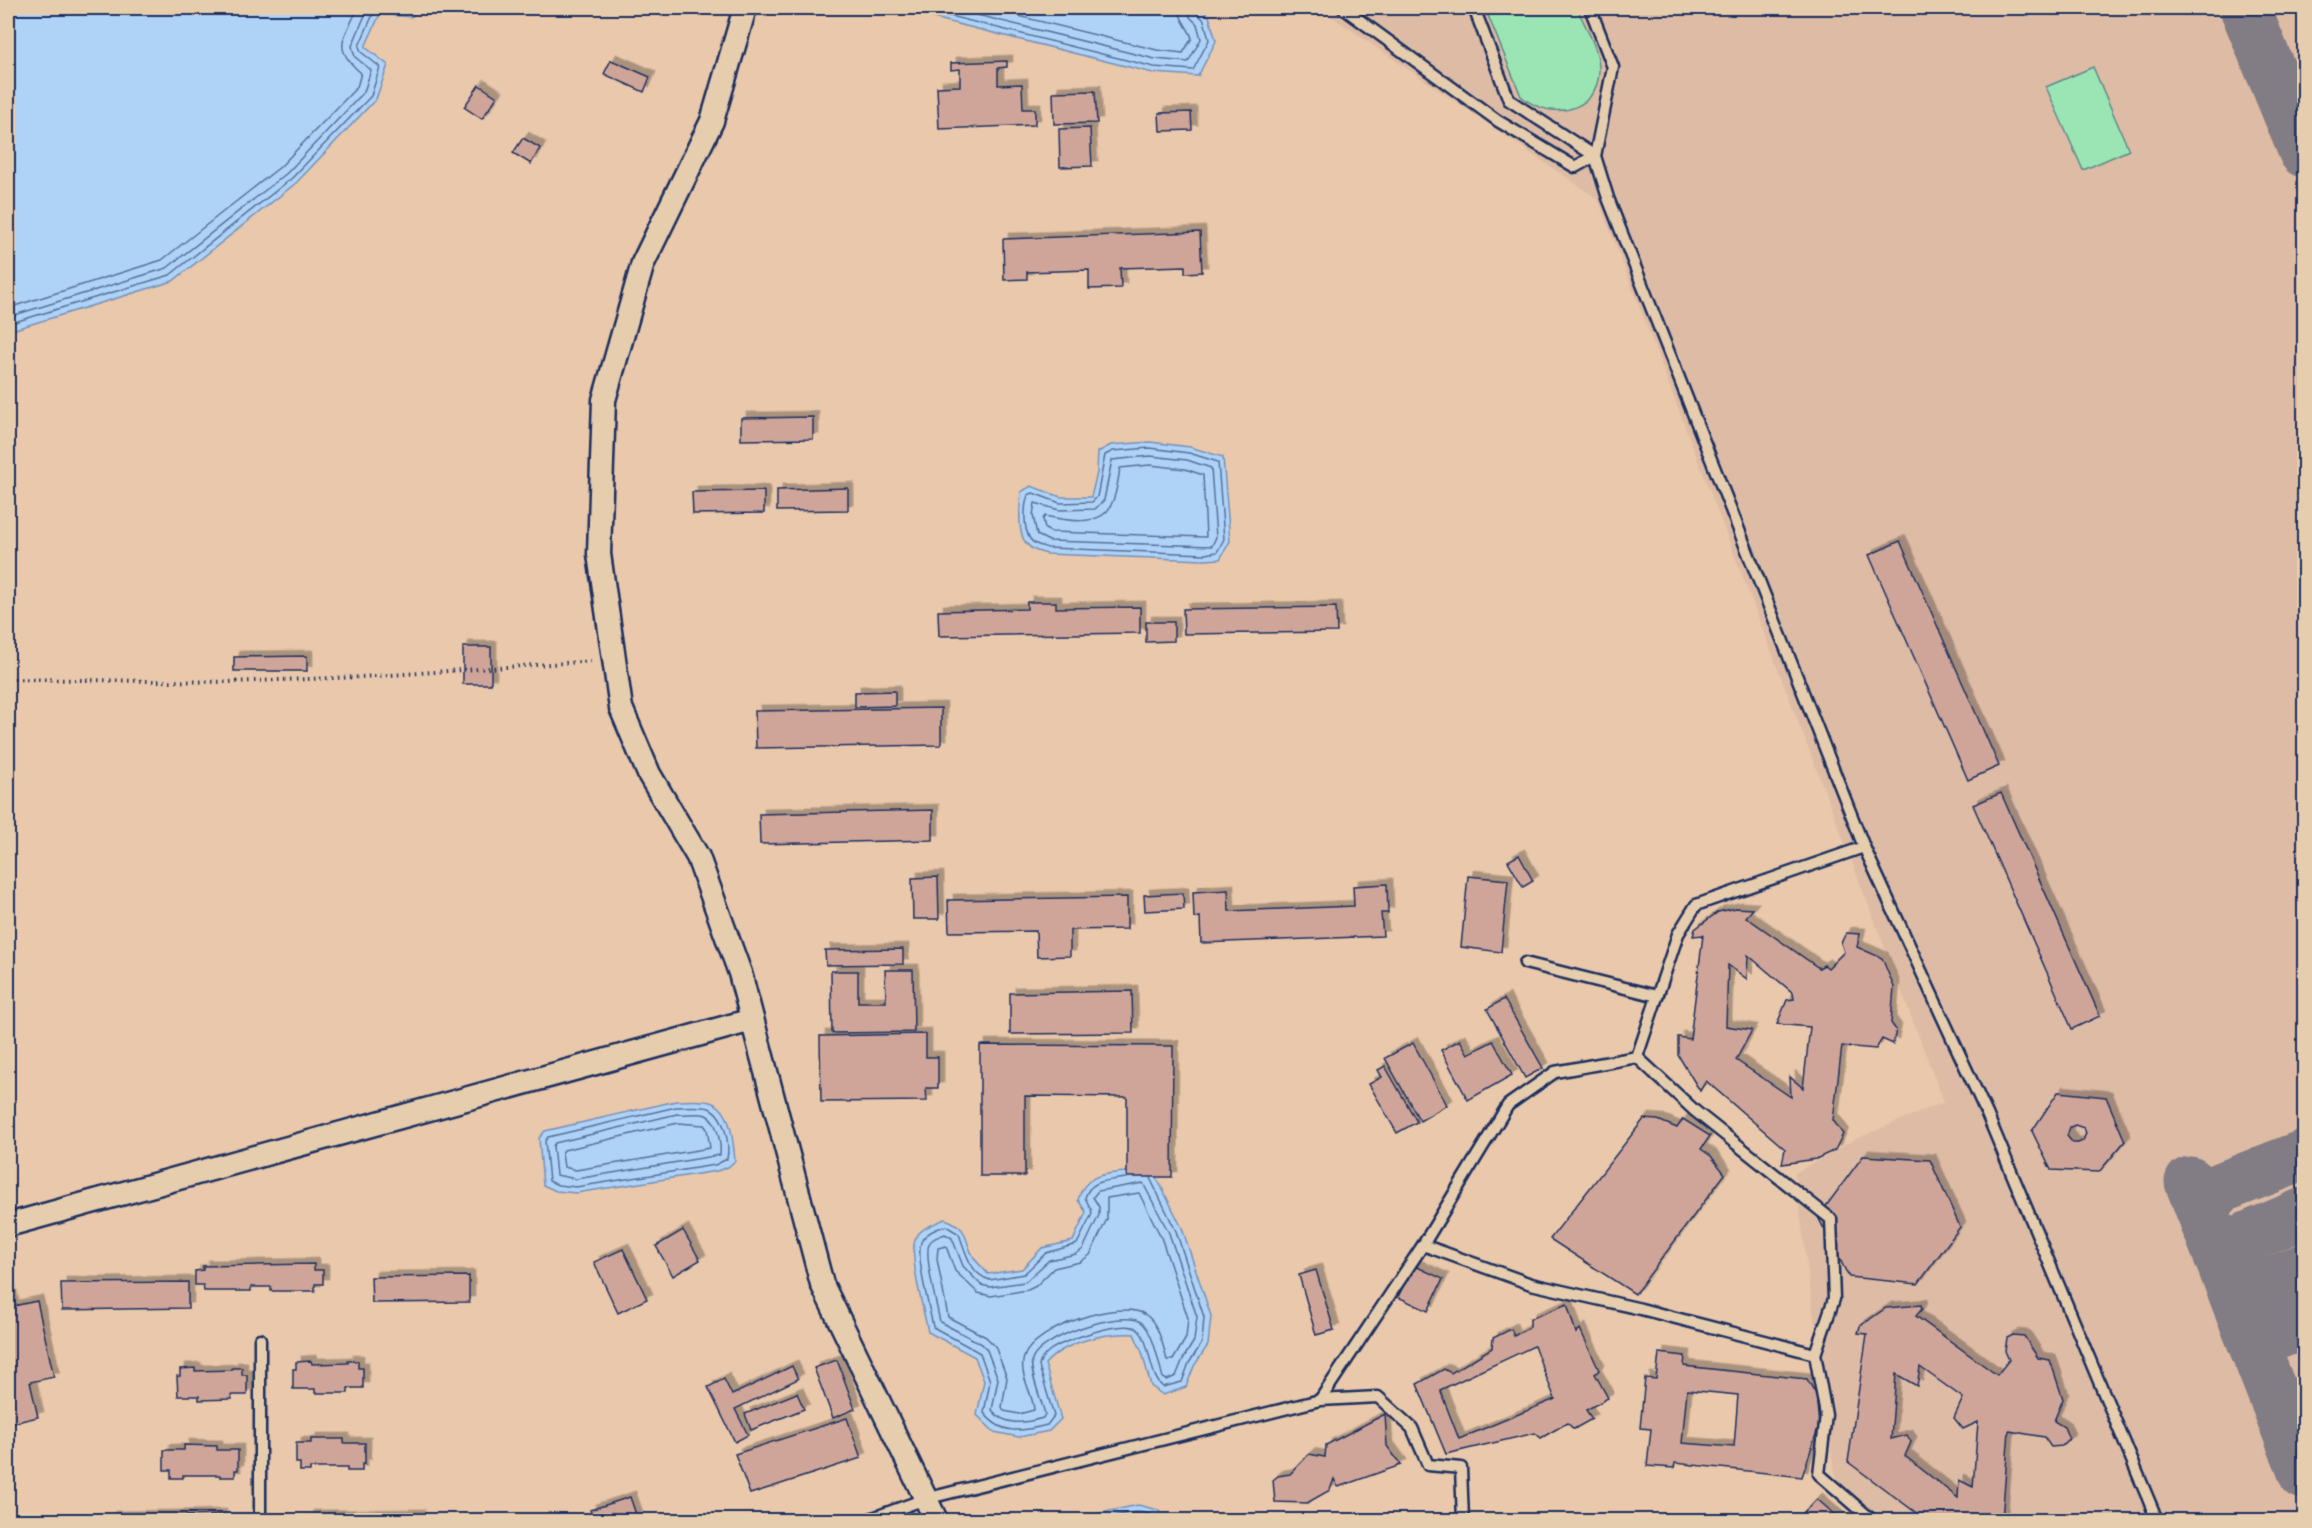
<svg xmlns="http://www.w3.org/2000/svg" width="2312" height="1528" viewBox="0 0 2312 1528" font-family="Mali,sans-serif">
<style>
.built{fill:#ddbba5}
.green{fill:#9be5b4;stroke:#5b8a89;stroke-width:1.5}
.water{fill:#afd2f7;stroke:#7491ba;stroke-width:1.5}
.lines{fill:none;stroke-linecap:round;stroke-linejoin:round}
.shore{stroke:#56709b;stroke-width:1.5}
.taxiway{stroke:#827c84;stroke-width:51}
.building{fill:#cfa599;stroke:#1b2f5e;stroke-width:1.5;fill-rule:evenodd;filter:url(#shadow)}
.service-casing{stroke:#1b2f5e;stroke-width:15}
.minor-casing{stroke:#1b2f5e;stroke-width:27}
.path{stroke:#1b2f5e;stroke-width:4;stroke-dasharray:1.5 4.5;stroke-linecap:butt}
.service{stroke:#e6cdae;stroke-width:10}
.minor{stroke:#e6cdae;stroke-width:22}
</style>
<defs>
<filter id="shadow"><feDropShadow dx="5.5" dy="-5.5" stdDeviation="0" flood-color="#0004"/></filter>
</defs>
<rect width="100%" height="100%" fill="#e9c8ab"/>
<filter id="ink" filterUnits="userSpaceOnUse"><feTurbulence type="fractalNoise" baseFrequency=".0167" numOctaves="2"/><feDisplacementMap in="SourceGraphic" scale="12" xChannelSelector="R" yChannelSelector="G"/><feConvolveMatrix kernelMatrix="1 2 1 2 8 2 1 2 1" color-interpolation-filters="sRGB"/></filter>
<g filter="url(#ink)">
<polygon class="built" points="1319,8 2304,8 2304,1520 1883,1520 1837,1480 1832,1457 1795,1173 1856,1139 1944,1102 1598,199"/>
<g class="green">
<path d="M1485,8h92c7,16 18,34 21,51 9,50 -44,66 -77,37z"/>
<polygon points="2093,67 2129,150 2083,170 2046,87"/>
</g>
<g class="water">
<polygon points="8,8 422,8 411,17 380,14 365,47 388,65 376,99 296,183 173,281 12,330 8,330"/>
<polygon points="894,8 1199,8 1209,16 1216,41 1198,76 1153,73"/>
<path d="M1150,442l40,5 33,10 7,84 -10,18 -15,1 -158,-6c-7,-2 -16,-4 -21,-11 -9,-11 -6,-37 -5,-51l10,-6 30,11h30l6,-24 1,-21 13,-7z"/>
<path d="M676,1101c10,0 24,-2 34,1 22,6 23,40 25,59l-7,6 -11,4 -141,22 -20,-2 -13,-6 -4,-47 6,-7z"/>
<path d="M1133,1171h19l8,13 22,44 29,88 -3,29 -14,21 -8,21 -23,8 -12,-9 -9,-34 -8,-18c-29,-2 -70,8 -89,30l16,55 -12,12 -30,6 -25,-5 -17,-17 7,-34 -9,-24 -47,-25c-4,-21 -19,-74 -13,-92 4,-12 19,-16 30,-21 27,10 17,21 30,40 3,5 9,10 13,15l34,-5 20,-21 31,-7 13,-29 -8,-12c8,-29 29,-25 55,-29z"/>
<polygon points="1138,1505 1158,1510 1166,1520 1081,1520 1091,1515"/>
</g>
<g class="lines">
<g class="shore">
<polyline points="918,8 1154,67 1193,70 1209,40 1204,20 1197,13 1195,8"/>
<polyline points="949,8 1155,59 1188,62 1201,39 1197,24 1190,17 1188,8"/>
<path d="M986,8l171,42 26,3 9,-15c-4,-12 -13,-18 -13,-30"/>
<path d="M8,308l154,-48 118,-93 77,-80 4,-14c-30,-26 -17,-34 -3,-65"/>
<polyline points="8,317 167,268 287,173 364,92 371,70 355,57 352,46 368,8"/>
<polyline points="8,324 170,275 292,178 371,96 380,67 361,52 359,46 374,12 380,8 408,11 413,8"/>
<path d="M1150,448l39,5 29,9 6,77 -7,13 -12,2 -157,-6c-6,-2 -14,-3 -18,-9 -7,-11 -6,-32 -2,-44l5,-2 27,10 32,-1 5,-5 8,-42 8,-4z"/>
<polygon points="1150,456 1187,460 1211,468 1216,537 1212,546 1049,541 1037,535 1033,515 1035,503 1059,510 1095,509 1104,500 1112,460"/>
<path d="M1150,465l35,4 18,6 3,62 -155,-5 -6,-3 -2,-10 2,-3c18,4 56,12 66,-11 6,-11 7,-25 9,-37z"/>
<path d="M676,1107c9,0 25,-2 33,1 16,7 21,37 18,51l-12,6 -139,22 -18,-2 -9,-4 -4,-40 3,-4z"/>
<path d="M677,1114c8,1 22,-2 29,1 12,5 15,30 14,40l-144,24 -20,-4 -3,-29 2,-3z"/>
<polygon points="678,1123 704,1125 707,1129 710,1148 576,1170 564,1167 562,1153 564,1150"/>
<path d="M1126,1178c-17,3 -36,1 -41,20l6,11 1,5 -15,30 -31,9 -22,21 -34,6c-20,-5 -25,-30 -31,-46l-13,-8c-8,2 -19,6 -24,14 -8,15 8,68 11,87l47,26 10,28 -6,32c17,22 37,19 63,12l7,-9 -15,-50c1,-6 5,-11 10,-15 12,-10 74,-32 88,-22 14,10 11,46 26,58l19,-5 7,-19 13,-20 2,-26 -28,-86 -26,-53"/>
<path d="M1143,1183l26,50 28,84 -3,24 -11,18 -7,17 -9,4 -4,-2c-4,-14 -10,-48 -22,-56 -20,-13 -101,15 -109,38 -3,11 10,42 13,54l-2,4c-18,5 -38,9 -51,-8l6,-31 -11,-29 -5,-6 -42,-22c-3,-16 -16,-65 -11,-78 2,-6 11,-8 16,-10l7,4 11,28 18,19 9,2 35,-5 24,-22 27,-6 7,-5 16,-34v-8l-6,-10 5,-6z"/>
<path d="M1139,1193l22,44 27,81 -2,20 -13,22h-6c-4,-14 -8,-36 -21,-45 -25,-17 -113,13 -122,42 -6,17 9,36 10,53l-15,4 -15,-3 -2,-4 5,-29 -12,-32 -9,-9 -38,-20 -11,-58 1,-11 8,-2 9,25 23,22 13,3 37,-6 8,-4 18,-18 26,-6 10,-7 17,-36v-21z"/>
<path d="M1097,1520c17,-3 47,-16 61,0"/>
</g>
<g class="taxiway">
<polyline points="2245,8 2304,152"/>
<polyline points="2304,1155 2220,1188 2207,1204 2206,1224 2217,1238 2236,1242 2304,1213"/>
<polyline points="2190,1182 2304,1474"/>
<path d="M2304,1269l-45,18 -12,9 -7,15c16,39 34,24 64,12"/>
</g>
</g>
<g class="building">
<polygon points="611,60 650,77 644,92 604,74"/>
<polygon points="1007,61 1007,67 998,68 998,85 1022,84 1023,109 1035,109 1035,125 939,129 937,87 960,86 960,69 951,70 951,63"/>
<polygon points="479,85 497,97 482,119 464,107"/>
<polygon points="1095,91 1097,123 1054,124 1053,92"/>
<polygon points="1191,112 1192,130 1160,131 1159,113"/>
<polygon points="1090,128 1092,166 1060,167 1059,129"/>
<polygon points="523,138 540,148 531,164 513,153"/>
<polygon points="1200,232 1202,272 1185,273 1185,266 1120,268 1121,288 1089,289 1089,270 1027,272 1027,279 1004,280 1003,239"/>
<polygon points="813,417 813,439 741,440 741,418"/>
<polygon points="848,488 848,510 777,511 777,490"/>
<polygon points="764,491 764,513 693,514 692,492"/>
<polygon points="1900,541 1999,766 1968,780 1869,555"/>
<polygon points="1027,602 1056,602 1056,608 1140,607 1140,633 939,636 938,611 1027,609"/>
<polygon points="1336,607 1337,632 1184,634 1183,609"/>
<polygon points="1146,622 1174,622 1174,641 1146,642"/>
<rect x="463" y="647" width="28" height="37"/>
<polygon points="307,656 307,671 234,671 234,657"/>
<polygon points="895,691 895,706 855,707 855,692"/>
<polygon points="941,708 941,745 756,748 755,711"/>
<polygon points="2001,793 2100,1016 2072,1029 1973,805"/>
<polygon points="933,810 933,840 760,844 759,814"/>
<polygon points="1519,855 1533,881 1523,887 1508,861"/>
<polygon points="1468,876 1508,880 1501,952 1461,947"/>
<polygon points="938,877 939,919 913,919 912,878"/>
<polygon points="1387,884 1388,913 1381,913 1383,936 1201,943 1200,917 1194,918 1193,892 1228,890 1229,911 1354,906 1353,886"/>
<polygon points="1183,893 1184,909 1145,911 1144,895"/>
<polygon points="1127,897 1127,929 1070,930 1070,956 1037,957 1036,931 949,932 948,900"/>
<path d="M1736,908l17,1 -7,8 73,51 5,-3 4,3 16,-16 -3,-9 5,-10 14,1 -3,13 25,11 12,29 -3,36 5,7 -3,14 -11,-5 -6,10 -34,-3 -9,74 10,14 -8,16 -19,9 -34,5 3,-15 -79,-68 -6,10 -22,-36v-18l12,2 13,-104 -10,1 2,-7 23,-17zM1748,955l45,38 1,6 -7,1 -10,24 33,3 -7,61 -13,-11 1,20 -55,-37 16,-30 -26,-4 2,-61 19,14z"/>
<polygon points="903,949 903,964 826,965 825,950"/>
<polygon points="885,970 913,970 914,1032 832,1033 831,971 858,971 858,1002 886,1002"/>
<polygon points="1132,991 1133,1033 1010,1034 1010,993"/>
<polygon points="1504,999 1543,1068 1525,1078 1487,1009"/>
<polygon points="926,1034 926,1057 938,1057 938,1088 926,1088 927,1101 821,1102 820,1036"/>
<polygon points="1460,1040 1468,1054 1493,1041 1512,1075 1468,1100 1441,1050"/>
<polygon points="1413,1043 1447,1105 1420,1121 1385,1058"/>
<polygon points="980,1045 1173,1046 1172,1177 1127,1177 1127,1097 1025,1096 1025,1176 980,1176"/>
<polygon points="1385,1066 1417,1122 1397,1133 1369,1084 1382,1077 1378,1070"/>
<path d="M2058,1092l48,5 19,44 -26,31 -48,-2 -19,-39zM2075,1125l9,3 2,5 -3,8 -5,2h-5l-6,-7 3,-9z"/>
<polygon points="1644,1119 1658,1120 1677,1128 1683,1119 1710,1136 1701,1149 1711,1156 1725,1174 1635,1294 1550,1239"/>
<polygon points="1863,1156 1930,1160 1960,1227 1918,1284 1849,1277 1818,1217"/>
<polygon points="683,1230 700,1260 673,1276 656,1246"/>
<polygon points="623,1249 647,1299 618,1313 594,1262"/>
<polygon points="314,1264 314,1270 323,1270 323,1284 315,1284 315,1291 271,1291 271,1287 251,1287 251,1291 204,1291 203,1285 195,1285 195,1271 203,1270 203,1266"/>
<polygon points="1413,1265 1443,1279 1428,1311 1398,1297"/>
<polygon points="1316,1270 1334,1330 1316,1335 1299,1275"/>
<polygon points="469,1276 469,1302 372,1303 371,1277"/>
<polygon points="8,1282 13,1306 37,1301 54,1377 30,1382 38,1417 8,1424"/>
<polygon points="188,1282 188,1308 62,1310 61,1283"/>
<path d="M1567,1304l9,29 4,-4 19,41 -4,4 13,24 -22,12 6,9 -18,10 -7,-6 -26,15 -6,-5 -89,21 -29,-70 27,-15 7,4 41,-25 1,-10 18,-9 3,7 16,-9v-8zM1534,1346l21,53 -96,40 -19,-49z"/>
<path d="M1921,1305l1,4 -6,7 81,59 12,-15 -4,-9 2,-13 6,-3 11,1 14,22 12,2 13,39 -9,22 10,6 5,12 -7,7 -11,1 -7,-10 -35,-6 -7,89h-76l-78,-58 19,-128 -9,-1 2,-7 26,-18zM1920,1367l43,31 -9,20 9,11 15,-7 -5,65 -14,-7 -1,18 -53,-42 6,-14 -4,-7 -16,4 5,-65 21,12z"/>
<path d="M1659,1353l26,3 -1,10 123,13 9,15 3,31 -17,52 -127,-14 -1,5 -27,-2 4,-37 -11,-1 5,-50 11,1zM1687,1390l51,5 -4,52 -52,-4z"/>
<polygon points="837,1360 855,1409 833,1418 814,1368"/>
<polygon points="311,1361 312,1364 348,1363 348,1361 358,1361 358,1368 363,1368 363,1388 348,1388 348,1393 315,1393 315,1389 293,1389 293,1369 296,1369 296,1362"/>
<polygon points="792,1366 798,1379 735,1409 748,1435 735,1442 708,1387 724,1379 732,1395"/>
<polygon points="195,1368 195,1371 232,1370 232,1368 242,1368 242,1375 247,1375 247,1395 231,1395 232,1399 199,1400 199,1396 178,1396 177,1376 180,1376 180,1369"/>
<polygon points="797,1393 804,1409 751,1430 745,1414"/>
<polygon points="1385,1414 1387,1446 1401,1465 1338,1487 1334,1479 1330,1490 1307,1503 1275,1502 1273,1480 1278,1476 1290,1474 1309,1454 1325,1457 1326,1445"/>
<polygon points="847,1418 861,1458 750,1494 735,1454"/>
<polygon points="311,1439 344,1439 344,1443 365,1443 365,1464 362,1464 362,1471 347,1471 347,1468 310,1468 310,1471 300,1471 300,1463 296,1463 296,1443 311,1443"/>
<polygon points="184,1445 217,1446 217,1450 238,1450 238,1470 235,1470 235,1477 220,1477 220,1475 183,1475 183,1478 171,1478 171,1470 164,1470 164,1450 184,1450"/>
<polygon points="630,1497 638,1520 594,1520 590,1510"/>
<polygon points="1817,1499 1841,1520 1796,1520"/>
<polygon points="221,1515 221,1520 230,1520 110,1520 110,1517"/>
<polygon points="419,1515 419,1520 300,1520 308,1520 308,1516"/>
</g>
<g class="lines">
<defs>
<g id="service">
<polyline points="1343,8 1498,121 1575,167 1595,156 1509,100 1474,8"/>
<polyline points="1590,8 1613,67 1595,156 1608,198 1864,847 1987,1114 2157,1520"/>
<polyline points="1525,963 1657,996"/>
<polyline points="1637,1057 1695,1111 1831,1219 1834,1299 1815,1354"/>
<polyline points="1423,1245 1531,1284 1641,1309 1815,1354 1826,1415 1819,1474 1872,1520"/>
<polyline points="260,1339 260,1520"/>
<polyline points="1320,1400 1378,1397 1412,1428 1428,1465 1461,1468 1463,1520"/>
<polyline points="867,1520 925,1499 1320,1400 1423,1245 1508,1105 1555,1072 1637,1057 1678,934 1696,905 1864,847"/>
</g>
<g id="minor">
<polyline points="745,8 712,121 643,263 604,400 599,554 621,708 649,774 698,857 740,973 822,1284 936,1520"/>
<polyline points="8,1225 752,1020"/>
</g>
</defs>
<use href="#service" class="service-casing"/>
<use href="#minor" class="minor-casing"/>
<polyline class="path" points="8,679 228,682 361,677 594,661"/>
<use href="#service" class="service"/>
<use href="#minor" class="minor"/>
</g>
</g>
<rect width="2312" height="1528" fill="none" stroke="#e6cdae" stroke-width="30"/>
<rect x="15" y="15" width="2282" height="1498" fill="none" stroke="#1b2f5e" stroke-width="2" filter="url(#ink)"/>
</svg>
